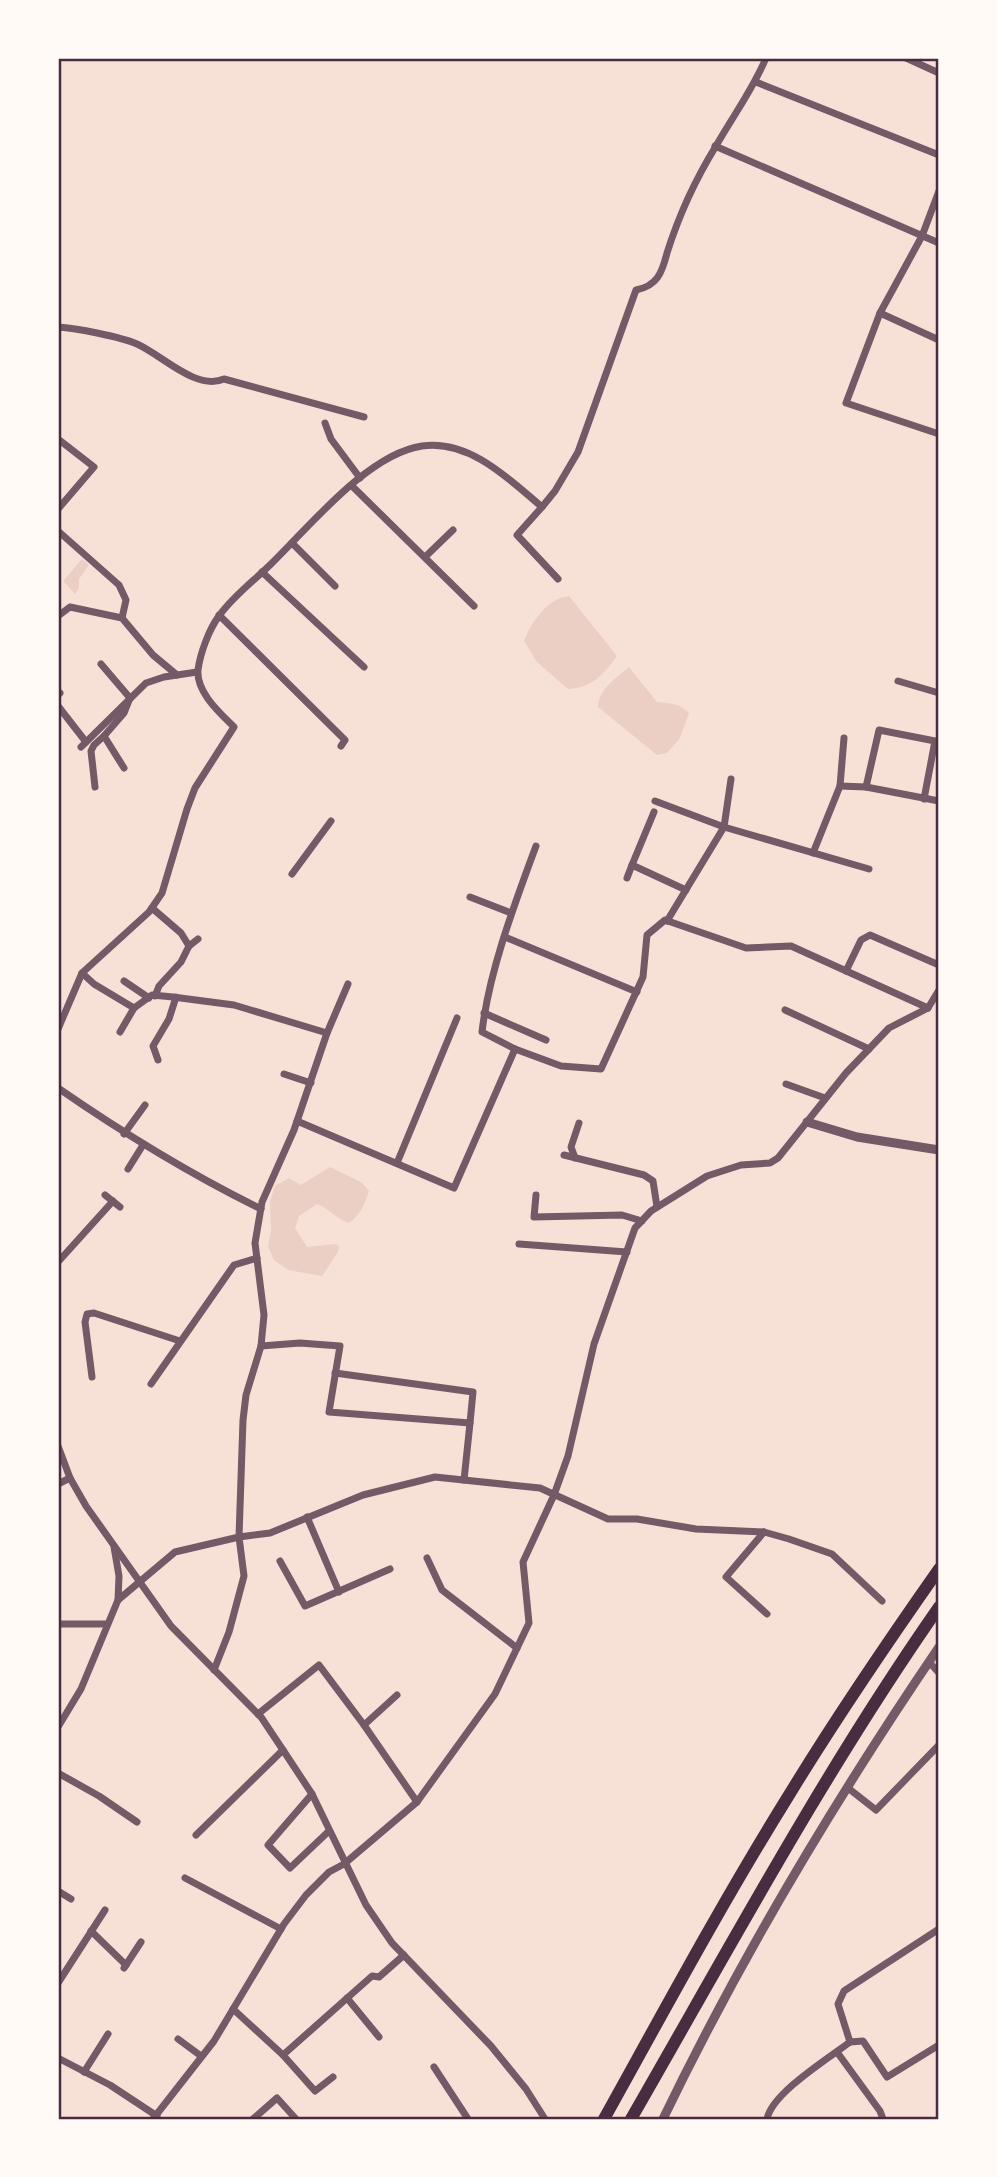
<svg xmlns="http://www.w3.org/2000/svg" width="997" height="2177" viewBox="0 0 997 2177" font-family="'Roboto Condensed',sans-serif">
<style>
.green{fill:#ebcfc5}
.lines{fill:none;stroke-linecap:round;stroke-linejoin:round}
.minor{stroke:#755966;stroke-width:7}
.tertiary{stroke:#755966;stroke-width:9}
.motorway{stroke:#4a2c40;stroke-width:12}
.neatline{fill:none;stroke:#4a2c40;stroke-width:2.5}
</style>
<rect width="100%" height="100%" fill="#f7e1d7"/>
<g class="green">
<polygon points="82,559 89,565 79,579 79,588 75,594 63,581"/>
<path d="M569,596l48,60c-13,18 -25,32 -49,33l-31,-27 -13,-21c7,-19 24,-43 45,-45z"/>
<path d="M629,667l28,35c13,1 24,2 32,11l-9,25 -13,15 -10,2 -59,-48c1,-18 18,-29 31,-40z"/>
<path d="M330,1167l31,15 8,9c-4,13 -9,24 -20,32 -13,-4 -20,-15 -32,-19l-18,12 -4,12 12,19 28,-3 4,3 -1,5 -16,24 -34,-6 -14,-10 -6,-14 3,-15 -1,-30 5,-15 14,-8 12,7z"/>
</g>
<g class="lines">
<g class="minor">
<polyline points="906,58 939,73"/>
<polyline points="756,82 939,155"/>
<polyline points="715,146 939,243"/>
<polyline points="939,191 922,236 880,313 846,403 939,434"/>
<polyline points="880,313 939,340"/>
<path d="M58,327c18,1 63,10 79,17 25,11 59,47 87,35l140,38"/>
<polyline points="325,423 331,439 360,478"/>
<polyline points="58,439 94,467 58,509"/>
<polyline points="352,486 474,606"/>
<polyline points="542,507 517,535 558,579"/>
<polyline points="58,531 119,585 126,600 122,618"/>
<polyline points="292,543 335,586"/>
<polyline points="425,557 453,530"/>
<polyline points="262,572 364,667"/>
<polyline points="219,615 345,740 341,746"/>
<polyline points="58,616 70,607 122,618 153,655 177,675"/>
<polyline points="898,681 939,693"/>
<polyline points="58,695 60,693"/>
<polyline points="58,706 86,742"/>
<polyline points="104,736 124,768"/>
<polyline points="81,747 146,683 164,677 197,672"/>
<polyline points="840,786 866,787 939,801"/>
<polyline points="95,787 91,751 94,745 104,736 124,713 130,698 101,664"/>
<polyline points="866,787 879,730 935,741 924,799"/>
<polyline points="655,801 724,827 869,869"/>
<polyline points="654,812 632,865 686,890"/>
<path d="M536,846c-21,57 -47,125 -54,186l33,17 46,17 40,3 42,-92 4,-42 18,-15 81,28 45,-2 137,62"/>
<polyline points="813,853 840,786 844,738"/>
<polyline points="292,874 331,821"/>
<polyline points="627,878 632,865"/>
<polyline points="470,897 511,913"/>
<polyline points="152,908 181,933 189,946 198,939"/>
<polyline points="667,921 724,827 731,779"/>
<polyline points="505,937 637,992"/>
<polyline points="846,971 861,940 870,935 939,965"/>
<polyline points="82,973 94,984 134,1008 152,995 173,997 234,1005 327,1033"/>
<polyline points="124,981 149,998"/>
<polyline points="155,996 159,986 181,962 189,946"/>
<polyline points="785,1010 869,1049"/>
<polyline points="484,1013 546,1040"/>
<path d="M58,1029l24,-56 67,-61 13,-19 25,-84 8,-21 39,-61c-14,-14 -38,-35 -36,-57 2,-16 11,-41 21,-54 14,-20 36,-36 53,-53 38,-37 96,-109 150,-117 47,-7 87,33 120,61l13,-16 23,-39 58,-162c21,-4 26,-17 31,-37 12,-38 28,-73 49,-107 17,-30 37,-57 50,-88"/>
<polyline points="120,1032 134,1008"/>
<polyline points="158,1060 153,1046 169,1019 176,997"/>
<polyline points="284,1074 311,1083"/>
<polyline points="786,1084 825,1098"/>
<path d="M58,1088c65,45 132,86 203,121"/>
<polyline points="297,1121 454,1188 515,1049"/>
<polyline points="124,1134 145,1105"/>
<polyline points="564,1155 644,1175 653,1181 657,1207"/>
<polyline points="575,1158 571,1147 579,1123"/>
<polyline points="397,1163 457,1018"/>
<polyline points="128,1169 143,1145"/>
<polyline points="105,1195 120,1207"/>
<polyline points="536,1195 534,1217 622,1215 642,1221"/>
<polyline points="519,1244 627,1252"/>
<polyline points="58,1262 113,1201"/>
<polyline points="261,1346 300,1343 340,1346 329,1412 470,1423 464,1480"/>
<polyline points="335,1373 473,1392 470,1423"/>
<polyline points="92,1377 85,1322 87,1314 94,1313 180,1341"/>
<polyline points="151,1384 234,1265 257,1258"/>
<polyline points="58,1446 70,1478 86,1506 171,1626 261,1717 283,1750 312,1794 366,1905 392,1943 491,2046 526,2089 545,2119"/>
<polyline points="58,1484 70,1478"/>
<polyline points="307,1517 339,1592"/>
<polyline points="764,1532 726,1577 767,1614"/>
<polyline points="114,1547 119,1576 118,1600"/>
<polyline points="427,1558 442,1590 517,1648"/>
<polyline points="280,1561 305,1606 390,1569"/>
<polyline points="58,1624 106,1624"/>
<polyline points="929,1662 939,1673"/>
<polyline points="214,1670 229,1632 244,1576 239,1537 270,1533 363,1495 435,1477 540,1488 608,1519 637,1519 696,1529 764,1532 789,1539 832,1554 882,1601"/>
<polyline points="258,1714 319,1665 364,1725 417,1802"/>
<polyline points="364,1725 397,1695"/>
<polyline points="58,1727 81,1689 118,1600 175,1552 239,1537 243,1420 246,1395 261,1346 264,1315 255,1243 262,1202 294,1130 327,1033 348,984"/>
<polyline points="58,1773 99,1796 137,1822"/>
<polyline points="848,1788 876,1810 939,1745"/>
<polyline points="312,1794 268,1845 290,1868 329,1831"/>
<polyline points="196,1835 283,1750"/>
<polyline points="185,1878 281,1929"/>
<polyline points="58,1891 71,1899"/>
<polyline points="91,1931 126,1965"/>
<polyline points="124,1968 141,1942"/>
<polyline points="58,1983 105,1910"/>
<polyline points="347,1998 379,2037"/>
<polyline points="233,2009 283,2055"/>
<polyline points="178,2039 201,2056"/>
<polyline points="850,2042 863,2041 887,2077 939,2045"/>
<polyline points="837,2052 880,2111 883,2119"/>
<polyline points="58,2058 110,2085 157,2116"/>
<polyline points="434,2067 468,2119"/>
<polyline points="84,2072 108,2034"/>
<polyline points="333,2077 315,2091 283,2055 372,1976 379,1977 404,1955"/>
<polyline points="153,2119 214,2041 284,1924 306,1895 329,1872 344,1864 417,1802 495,1694 529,1623 523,1562 554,1495 568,1456 594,1344 635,1228 651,1211 707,1176 741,1165 770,1163 778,1158 846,1073 889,1028 928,1008 939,990"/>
<polyline points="253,2119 277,2098 296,2119"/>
<path d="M767,2119c5,-26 62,-61 83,-77l-12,-38 6,-13 95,-62"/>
</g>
<g class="tertiary">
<polyline points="807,1122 857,1137 939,1150"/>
<path d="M663,2119c79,-164 174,-322 276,-472"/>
</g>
<g class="motorway">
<path d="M604,2119c60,-108 119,-218 185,-324 47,-77 98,-152 150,-226"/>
<path d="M631,2119c99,-172 194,-349 308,-512"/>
</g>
</g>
<rect width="997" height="2177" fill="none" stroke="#fffaf5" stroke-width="119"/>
<rect x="60" y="60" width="877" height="2058" class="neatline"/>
</svg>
